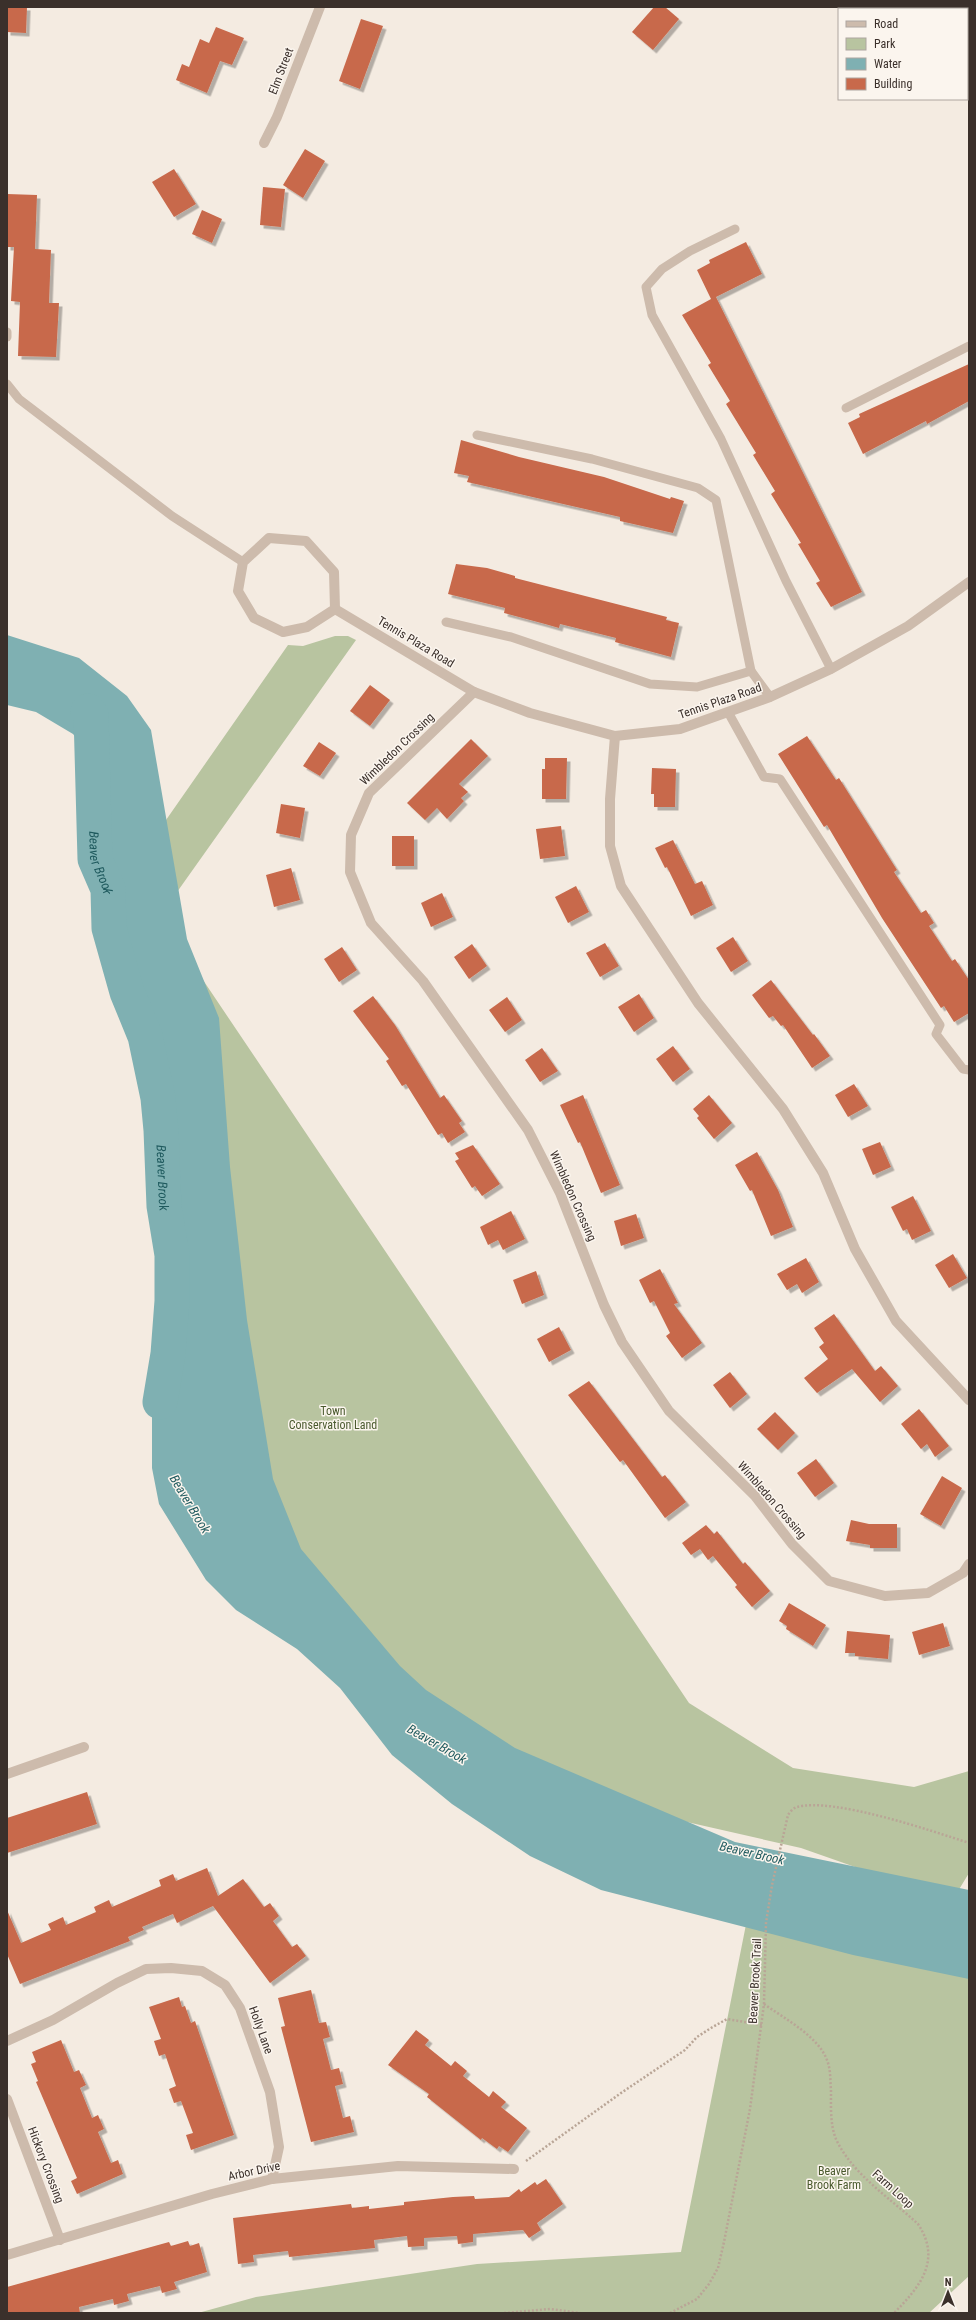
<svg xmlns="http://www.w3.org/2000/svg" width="976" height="2320" viewBox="0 0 976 2320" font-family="'Roboto Condensed',sans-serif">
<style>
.green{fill:#b8c4a0}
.water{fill:#7fb0b2}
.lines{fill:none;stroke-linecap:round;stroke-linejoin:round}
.river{stroke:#7fb0b2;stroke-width:35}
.building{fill:#c8694b;filter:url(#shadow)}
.path{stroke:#b9a596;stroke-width:2.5;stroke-dasharray:2 2;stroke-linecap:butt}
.service{stroke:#cdbbac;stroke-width:9}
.minor{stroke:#cdbbac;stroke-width:10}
.labels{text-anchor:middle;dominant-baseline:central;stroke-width:3;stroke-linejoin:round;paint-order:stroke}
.street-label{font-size:12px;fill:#3b302b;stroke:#fbf5ee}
.park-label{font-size:12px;fill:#4a5a2e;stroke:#fbf5ee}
.water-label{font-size:13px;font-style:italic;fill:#1f5a5e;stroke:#fbf5ee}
</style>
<defs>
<filter id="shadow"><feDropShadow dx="3.5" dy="3.5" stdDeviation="0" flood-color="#0004"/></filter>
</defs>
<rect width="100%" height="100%" fill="#f4ebe1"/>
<g class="green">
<polygon points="335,636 348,636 356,640 160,916 689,1703 793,1768 914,1787 969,1771 969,1873 952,1901 801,1848 546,1790 375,1678 202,1474 202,1206 120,886 288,645 303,646"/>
<polygon points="759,1859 969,1931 969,2276 929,2313 198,2313 256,2297 477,2264 681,2252"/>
</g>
<polygon class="water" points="7,635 79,658 127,696 151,730 187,939 219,1018 230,1167 247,1320 273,1479 301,1549 400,1666 426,1690 515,1748 735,1842 969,1890 969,1979 853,1955 601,1890 530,1856 452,1804 392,1755 340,1688 297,1649 236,1610 206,1580 159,1504 152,1468 152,1412 163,1365 174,1343 187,1279 178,1188 168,1162 168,1144 137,1036 112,868 109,804 97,763 73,734 36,712 7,705"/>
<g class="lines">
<path class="river" id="s1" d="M88,711l3,4 4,144 13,30 1,39 18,64 18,44 13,62 3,32 3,76 8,49v46l-4,53 -8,48"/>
</g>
<g class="building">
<polygon points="7,7 27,7 26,33 7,32"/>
<polygon points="654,7 665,7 679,19 653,50 632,32"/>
<polygon points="361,19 383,26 360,89 339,81"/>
<polygon points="216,27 244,38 232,65 220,61 207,93 176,80 182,64 189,67 200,39 209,43"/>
<polygon points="305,149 325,161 303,198 283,185"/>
<polygon points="174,169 196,204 174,217 152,182"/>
<polygon points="263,187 285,189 281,227 260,225"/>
<polygon points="7,194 37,195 35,249 51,250 49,303 59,303 56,357 18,356 20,302 11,301 14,247 7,247"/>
<polygon points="202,210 222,219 212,243 192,234"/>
<polygon points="746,242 762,274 716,297 862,592 831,607 816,583 820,581 798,544 801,543 771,494 775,491 753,455 756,453 726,404 730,401 708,365 711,363 682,315 711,299 697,270 710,263 709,260"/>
<polygon points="969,364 969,401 927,424 926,421 863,454 848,423 860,417 859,414"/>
<polygon points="461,440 519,457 604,477 670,499 671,497 684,501 673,533 620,521 620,517 467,482 469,476 454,473"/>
<polygon points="456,564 487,568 515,576 515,578 667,617 666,620 679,623 671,657 615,642 616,638 560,624 559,628 545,624 504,613 505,608 448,594"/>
<polygon points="370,685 390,700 370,726 350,711"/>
<polygon points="807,736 836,780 839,778 897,870 894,872 921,913 926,910 934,923 929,926 952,961 955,959 969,980 969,1013 954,1022 944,1006 941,1008 882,918 827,825 824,827 778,754"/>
<polygon points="471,739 488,756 459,784 468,792 461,798 464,801 447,819 437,808 425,820 407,803"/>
<polygon points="319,742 336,753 320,776 303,766"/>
<polygon points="545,758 567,758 566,799 542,799 542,769 545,769"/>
<polygon points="652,768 676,769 675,807 654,807 654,794 651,794"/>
<polygon points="281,804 305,808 300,838 276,833"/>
<polygon points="561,826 565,856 540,859 536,829"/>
<rect x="392" y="836" width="22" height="30"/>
<polygon points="673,840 695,884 702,881 713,905 691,916 667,867 665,868 655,848"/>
<polygon points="291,868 300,900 274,907 266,875"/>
<polygon points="576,886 589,912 568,923 555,897"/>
<polygon points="442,893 453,917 431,927 421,903"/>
<polygon points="733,937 748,961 731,972 716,948"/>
<polygon points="605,943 619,966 600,977 586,953"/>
<polygon points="472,944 487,966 469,979 454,957"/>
<polygon points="342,947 357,970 339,982 324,959"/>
<polygon points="771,980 813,1035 814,1034 830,1056 812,1068 783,1025 781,1026 773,1016 769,1018 752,995"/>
<polygon points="639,994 654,1018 634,1032 618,1007"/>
<polygon points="373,996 395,1025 440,1098 444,1095 462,1121 459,1123 465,1132 448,1143 442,1133 438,1135 406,1084 402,1086 386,1061 389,1059 353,1011"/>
<polygon points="507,997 522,1020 505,1032 489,1010"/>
<polygon points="673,1046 690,1069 673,1082 656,1059"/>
<polygon points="542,1048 558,1071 540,1082 525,1060"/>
<polygon points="854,1084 868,1106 848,1117 835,1095"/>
<polygon points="583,1095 620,1185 601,1193 580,1142 578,1143 560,1105"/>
<polygon points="709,1095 732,1123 714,1139 697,1118 699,1116 693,1109"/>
<polygon points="880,1142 891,1167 873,1175 862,1149"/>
<polygon points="473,1145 500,1184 482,1196 475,1186 472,1188 455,1161 459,1159 455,1153"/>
<polygon points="757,1152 778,1190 793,1227 771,1236 752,1190 750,1191 735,1165"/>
<polygon points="913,1196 931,1231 912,1240 907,1229 903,1231 891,1207"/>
<polygon points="511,1211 525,1239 503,1250 498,1240 488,1245 480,1227"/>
<polygon points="636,1214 644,1238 621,1246 614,1221"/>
<polygon points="953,1254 967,1278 949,1288 935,1265"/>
<polygon points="806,1258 819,1282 802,1293 797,1284 787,1290 777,1274"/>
<polygon points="660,1269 678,1303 674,1304 702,1343 682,1358 666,1336 670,1333 654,1301 650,1303 639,1280"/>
<polygon points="536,1271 544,1295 522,1304 513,1280"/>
<polygon points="834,1314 875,1371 881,1366 898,1386 880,1402 852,1369 817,1393 804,1378 828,1359 819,1347 824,1343 814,1328"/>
<polygon points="559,1327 571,1350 549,1362 537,1339"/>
<polygon points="730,1372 747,1394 730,1408 713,1385"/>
<polygon points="589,1381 662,1477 665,1475 686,1502 665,1518 623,1460 620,1462 568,1395"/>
<polygon points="919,1409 949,1446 935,1457 927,1444 921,1449 901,1424"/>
<polygon points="775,1412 795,1433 778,1450 757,1429"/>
<polygon points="816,1459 834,1483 815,1497 797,1473"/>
<polygon points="942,1476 962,1488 941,1526 920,1514"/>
<polygon points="851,1520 869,1524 897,1524 897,1548 870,1548 870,1545 846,1541"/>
<polygon points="706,1525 714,1534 717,1531 743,1564 745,1562 770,1591 752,1607 735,1587 737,1585 713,1556 708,1560 700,1549 691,1555 682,1543"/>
<polygon points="789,1603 826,1625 813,1646 786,1629 787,1626 779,1621"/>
<polygon points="943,1623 950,1646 919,1655 912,1632"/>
<polygon points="847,1631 890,1635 888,1659 855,1656 855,1653 845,1653"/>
<polygon points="87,1792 97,1824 7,1853 7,1818"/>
<polygon points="207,1868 218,1896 243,1879 264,1907 270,1903 279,1916 273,1921 292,1947 297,1944 306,1956 270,1983 213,1906 177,1923 173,1914 142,1927 144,1930 128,1937 130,1941 20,1984 7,1954 7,1910 21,1943 51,1930 48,1924 63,1917 66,1925 96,1912 94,1907 109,1900 112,1907 161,1886 159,1880 173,1874 176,1881"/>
<polygon points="311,1990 319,2023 326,2022 330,2037 323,2039 331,2070 339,2068 343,2084 335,2086 343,2118 350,2116 354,2132 311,2142 281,2027 285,2026 278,1998"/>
<polygon points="179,1997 182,2007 185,2006 191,2023 195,2021 234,2135 191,2150 186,2135 193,2133 181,2101 174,2103 169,2089 176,2086 165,2054 159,2056 154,2041 161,2039 149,2007"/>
<polygon points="416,2030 429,2040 425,2045 451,2066 455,2061 467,2071 463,2076 489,2097 493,2091 506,2102 501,2107 527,2128 508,2152 499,2146 497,2149 482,2138 481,2140 427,2097 429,2094 388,2065"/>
<polygon points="61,2040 74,2072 79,2070 86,2085 80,2088 92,2118 98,2115 104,2129 98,2132 111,2163 118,2160 123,2174 77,2194 71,2181 77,2178 36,2082 38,2081 31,2064 36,2062 32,2052"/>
<polygon points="546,2179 563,2204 537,2223 541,2230 529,2238 523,2230 473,2234 473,2242 458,2244 457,2236 424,2238 424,2246 408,2247 407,2236 374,2240 375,2248 289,2257 288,2251 253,2255 254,2262 238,2264 233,2218 351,2204 352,2208 369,2206 369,2209 404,2205 404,2202 453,2197 474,2196 475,2199 509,2197 519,2189 521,2192 535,2182 537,2185"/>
<polygon points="188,2241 190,2246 199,2243 207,2272 174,2282 177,2289 162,2293 160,2286 127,2294 129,2301 114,2305 113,2299 79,2307 80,2313 7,2313 7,2287 169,2242 171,2246"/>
</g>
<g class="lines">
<g class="path">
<path d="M764,2004c21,15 54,32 63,56 4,10 3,20 4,30 0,16 -1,35 5,49 16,35 54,59 82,85 24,36 2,63 -24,89"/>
<polyline points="526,2161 621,2093 685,2050 697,2037 711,2028 727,2019 762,2025"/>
<polyline points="504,2313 550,2309 580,2313"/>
<path d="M670,2313l27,-14 12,-15 9,-16 6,-26 26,-133 14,-105 2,-81 6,-38 16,-70c2,-3 5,-7 9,-8 36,-10 135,24 172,36"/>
</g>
<g class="service">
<polyline points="735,229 690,251 662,269 646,287 652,315 721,439 786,581 831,669"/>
<polyline points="7,332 7,337"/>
<polyline points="7,384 19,399 172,516 243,562"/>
<polyline points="846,408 969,346"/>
<polyline points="477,435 592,459 698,488 716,500 751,671"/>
<polyline points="446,622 511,637 650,684 697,687 751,671 770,697"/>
<polyline points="728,712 764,777 780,779 940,1025 936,1034 963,1069 969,1070"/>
</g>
<g class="minor">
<polyline points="264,143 277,117 320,7"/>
<polygon points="269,538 306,541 334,572 335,609 307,627 283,632 254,618 238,591 243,562"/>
<polyline points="335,609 474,692 530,713 615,736 680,729 770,697 831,669 908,626 969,582"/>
<polyline points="474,692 369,793 351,835 350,872 371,923 423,981 528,1130 560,1193 604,1305 622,1342 669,1411 755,1496 792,1544 829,1581 885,1596 928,1593 963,1573 969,1564"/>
<polyline points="615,736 610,799 610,846 621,886 698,1003 783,1109 823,1173 855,1249 896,1321 969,1400"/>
<polyline points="7,1774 84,1747"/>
<polyline points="7,2041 53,2020 117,1983 146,1969 171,1968 202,1971 225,1985 240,2008 270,2092 279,2147 272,2179"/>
<polyline points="7,2099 60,2240"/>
<polyline points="7,2255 212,2194 272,2179 398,2166 514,2169"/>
</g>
</g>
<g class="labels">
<g class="street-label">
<text transform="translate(281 71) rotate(-69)">Elm Street</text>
<text transform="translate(416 642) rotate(31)">Tennis Plaza Road</text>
<text transform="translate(720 701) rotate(-19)">Tennis Plaza Road</text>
<text transform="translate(397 749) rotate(-44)">Wimbledon Crossing</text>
<text transform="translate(573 1196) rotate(66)">Wimbledon Crossing</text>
<text transform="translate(772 1500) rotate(49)">Wimbledon Crossing</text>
<text transform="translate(755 1981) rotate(-87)">Beaver Brook Trail</text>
<text transform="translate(261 2030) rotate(70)">Holly Lane</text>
<text transform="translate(46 2165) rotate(69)">Hickory Crossing</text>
<text transform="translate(254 2171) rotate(-12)">Arbor Drive</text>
<text transform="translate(893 2189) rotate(42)">Farm Loop</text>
</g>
<g class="park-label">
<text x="333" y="1411">Town<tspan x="333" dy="14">Conservation Land</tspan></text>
<text x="834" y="2171">Beaver<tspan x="834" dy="14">Brook Farm</tspan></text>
</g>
<g class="water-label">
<text stroke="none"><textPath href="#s1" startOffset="154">Beaver Brook</textPath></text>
<text stroke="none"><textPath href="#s1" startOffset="478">Beaver Brook</textPath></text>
<text transform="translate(190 1504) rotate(59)">Beaver Brook</text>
<text transform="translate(437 1744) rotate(30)">Beaver Brook</text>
<text transform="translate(752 1853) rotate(13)">Beaver Brook</text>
</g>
</g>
<rect width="976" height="2320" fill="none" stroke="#3b302b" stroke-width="16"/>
<rect x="838" y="8" width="130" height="92" fill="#fbf5ee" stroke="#aea6a0"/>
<rect x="846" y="21" width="20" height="6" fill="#cdbbac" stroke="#aea6a0"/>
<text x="874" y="28" font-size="12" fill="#3b302b">Road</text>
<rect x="846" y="38" width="20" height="12" fill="#b8c4a0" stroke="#aea6a0"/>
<text x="874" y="48" font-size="12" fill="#3b302b">Park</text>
<rect x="846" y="58" width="20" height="12" fill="#7fb0b2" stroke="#aea6a0"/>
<text x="874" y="68" font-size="12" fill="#3b302b">Water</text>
<rect x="846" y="78" width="20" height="12" fill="#c8694b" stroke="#aea6a0"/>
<text x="874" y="88" font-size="12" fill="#3b302b">Building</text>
<g transform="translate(948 2292)" stroke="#fbf5ee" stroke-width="3" paint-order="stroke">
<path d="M0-3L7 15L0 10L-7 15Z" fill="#3b302b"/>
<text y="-6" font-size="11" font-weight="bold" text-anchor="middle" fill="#3b302b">N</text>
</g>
</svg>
